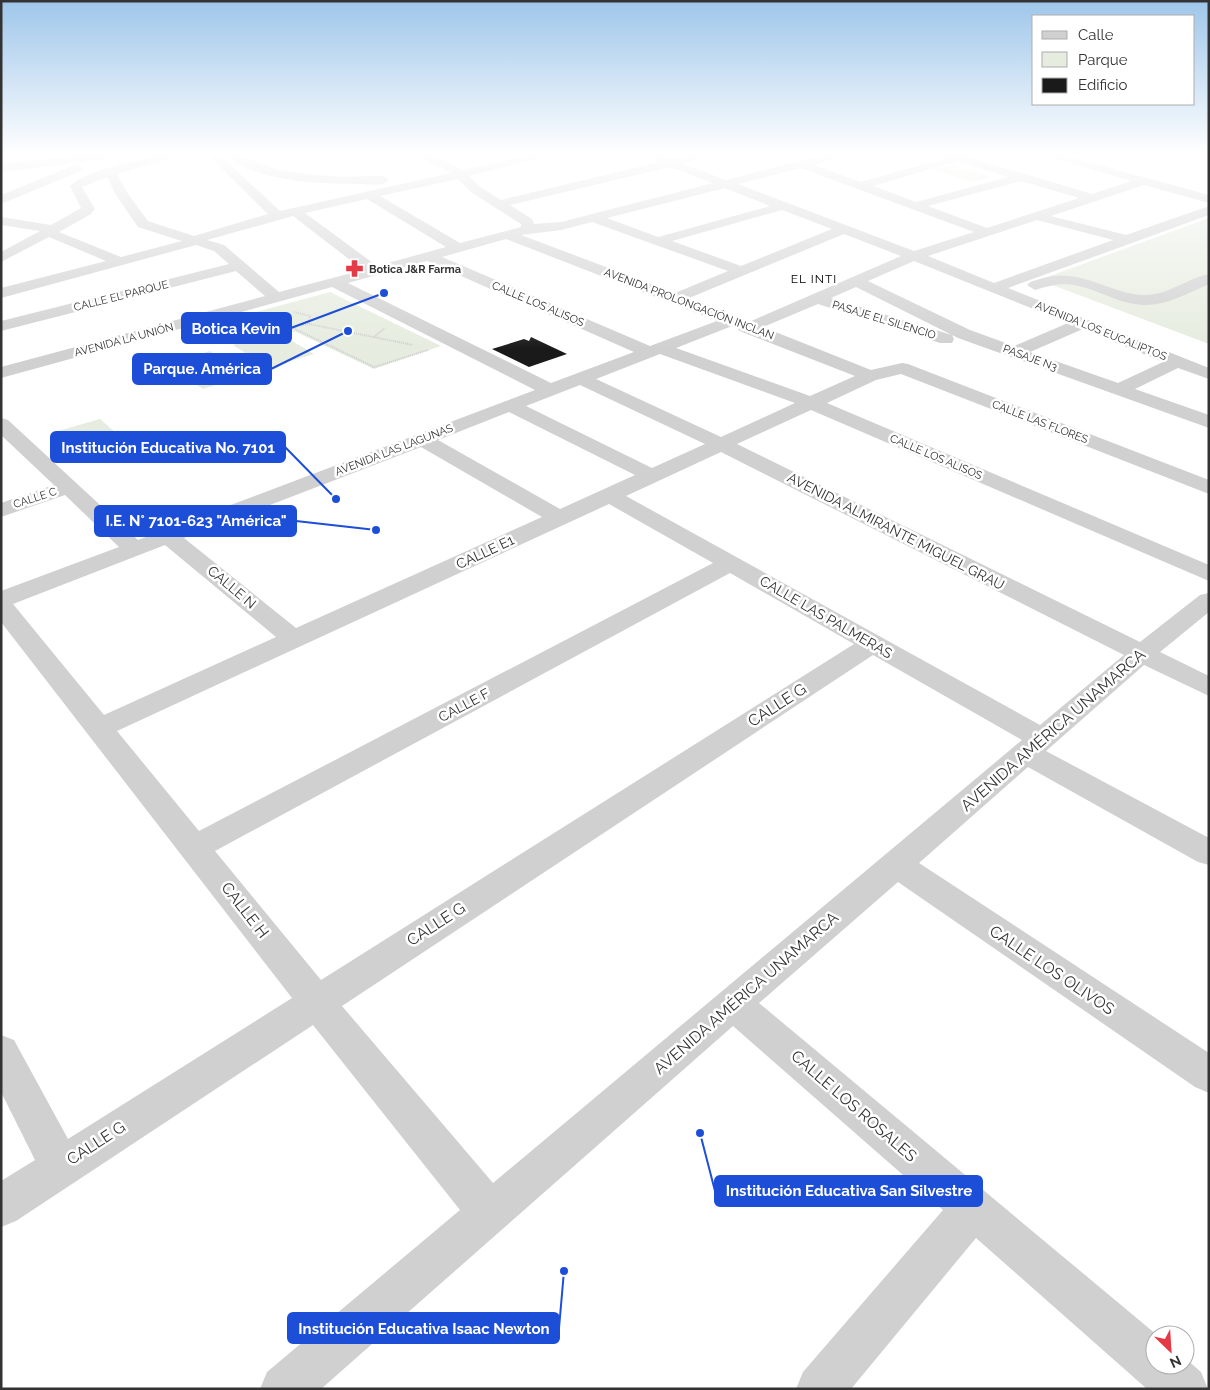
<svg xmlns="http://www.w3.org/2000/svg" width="1210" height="1390" viewBox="0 0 1210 1390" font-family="Raleway,sans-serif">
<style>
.green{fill:#e6ecdf}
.building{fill:#1a1a1a}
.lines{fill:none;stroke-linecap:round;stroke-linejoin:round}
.path{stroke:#cdcdcd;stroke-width:2;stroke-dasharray:1 1;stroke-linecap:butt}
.minor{fill:#d0d0d0;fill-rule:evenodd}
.labels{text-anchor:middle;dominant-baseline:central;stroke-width:5;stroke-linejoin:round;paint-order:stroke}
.far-poi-label{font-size:11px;font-weight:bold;fill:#333;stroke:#fff;text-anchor:start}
.far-street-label{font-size:11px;fill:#333;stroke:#fff}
.far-neighbourhood-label{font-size:12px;letter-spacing:1px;fill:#000;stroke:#fff}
.street-label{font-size:14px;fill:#333;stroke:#fff}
.near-street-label{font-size:16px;fill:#333;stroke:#fff}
.leader{fill:none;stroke:#1d4ed8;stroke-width:2}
.callout-dot{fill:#1d4ed8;stroke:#fff;stroke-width:2}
.callout{fill:#1d4ed8;stroke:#1d4ed8;stroke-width:2}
.callout-label{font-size:15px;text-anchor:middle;font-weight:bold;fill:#fff}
</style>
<rect width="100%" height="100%" fill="#fff"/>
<g class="green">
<polygon points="952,165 992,177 972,182 932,169"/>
<polygon points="1209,218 1209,344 1039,280"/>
<polygon points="330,292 441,346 374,369 296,332 265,327 271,319 248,314"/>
<polygon points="277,332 314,354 268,368 233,345"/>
<polygon points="210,351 247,375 203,389 166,364"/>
<polygon points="100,419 132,447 81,463 51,433"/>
</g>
<polygon class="building" points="531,337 567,354 529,367 492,349 524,339 529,341"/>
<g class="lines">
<g class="path">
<polyline points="294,312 310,316 309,324"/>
<polyline points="276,317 271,325 285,328 309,324 413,345"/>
<polyline points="291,327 374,367 428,350"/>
<polyline points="374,337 385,328"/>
</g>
<g class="minor">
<polygon points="89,154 126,154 121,157 1,172 1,164"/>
<path d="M163,154h23l-69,20 11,20 20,27 46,15 74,-22 -55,-54 -2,-2 6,-3 4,1 59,55 171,-38 -36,-19h16l32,16 72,-16h22l-88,22 10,10 22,14 158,-38 -17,-8h16l14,5 21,-5h21l-31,10 43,16 102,-26h20l-34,11 47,17 84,-24 -5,-4h18l134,40 39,-13 -91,-27h19l150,41v8l-65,-18 -93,31 75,19 83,-29v9l-201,73 201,80v11l-31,-11 -43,21 74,26v13l-251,-90 -102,-51 -25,11 121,37 2,4 -2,4h-12l-122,-39 -55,23 108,43 31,-7 6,1 301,116v14l-308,-120 -25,6 -49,23 382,162v16l-398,-171 -74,34 403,198 60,-47 9,-2v19l-49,40 49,24v20l-65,-31 -98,86 163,87v27l-11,-3 -170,-95 -109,96 290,190v40l-14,-6 -297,-205 -139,121 398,332h-2v30h30v-7l16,14 7,17h-61l-171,-151 -125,151h-55l7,-17 140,-162 -210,-184 -412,363h-61l7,-17 193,-162 -147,-185 -297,196 -15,6v-46l34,-21 -34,-68v-57l13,5 54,99 224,-141 -291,-376v-31l118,-44 -54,-52 -64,22v-14l53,-18 -53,-50v-17l7,2 130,120 397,-150 -203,-103 -331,91v-11l264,-71 -29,-25 -235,60v-10l228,-57 -15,-13 -18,-6 -195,53v-10l105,-27 -57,-24 -48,25v-10l39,-21 -39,-6v-8l50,8 30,-17 -11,-22c11,-14 74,-28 93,-32zM958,161l50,16 -92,25 -43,-16zM670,167l43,16 -152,39 -27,2 -2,-5 -22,-14zM801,168l173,64 -60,19 -176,-67zM107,177l9,18 22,32 44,14 -61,16 -62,-25 32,-18 4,-5 -13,-22zM458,179l13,13 50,32v3l-61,16 -80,-47zM1021,181l58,17 -92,30 -59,-22zM725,188l45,18 -112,31 -51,-19zM367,199l79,48 -69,19 -72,-53zM782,210l50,19 -91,37 -69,-25zM293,216l70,54 -84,22 -55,-47 -17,-5zM1037,220l76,20 -119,43 -66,-27zM592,222l136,49 -53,22 -154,-58 40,-5zM844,234l57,22 -152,66 -60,-24zM506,239l211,82 -67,25 -208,-89zM427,261l207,91 -83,31 -203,-100zM914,261l154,62 -54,23 -44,-16 -102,-49zM732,326l10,6 113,44 -45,20 -134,-48zM1083,329l80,33 -45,21 -88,-31zM660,354l135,49 -74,34 -125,-58zM580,385l125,59 -53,24 -126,-62zM509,412l126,63 -75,34 -122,-69zM421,447l121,70 -246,111 -112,-90zM721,452l403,203 -84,70 -414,-229zM609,504l104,59 -514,268 -82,-100zM165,545l111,92 -172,78 -91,-111zM730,573l124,71 -533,336 -106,-129zM873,655l149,85 -529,443 -151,-177z"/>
<path d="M226,154c19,0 36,12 55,16 33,7 68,7 102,6l6,4c-6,7 -21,4 -30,4 -35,0 -108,-2 -133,-30z"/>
<polygon points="77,164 83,168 81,171 1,204 1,195"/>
<path d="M1209,274v10c-21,9 -43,22 -66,21 -27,-1 -51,-20 -78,-21 -10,0 -20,3 -30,6l-8,-5 3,-3c12,-4 25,-8 38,-6 26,2 49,18 75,19 24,1 43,-16 66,-21z"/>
</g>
</g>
<linearGradient id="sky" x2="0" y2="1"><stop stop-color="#9ec6ea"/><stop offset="0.44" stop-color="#fff"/><stop offset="1" stop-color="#fff" stop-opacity="0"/></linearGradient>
<rect width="1210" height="349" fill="url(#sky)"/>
<defs>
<symbol id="pharmacy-bare" viewBox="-9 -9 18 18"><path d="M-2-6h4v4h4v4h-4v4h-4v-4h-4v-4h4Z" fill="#e63946" stroke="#fff" stroke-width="2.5" paint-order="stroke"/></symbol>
</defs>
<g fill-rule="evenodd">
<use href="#pharmacy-bare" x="342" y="256" width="25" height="25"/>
</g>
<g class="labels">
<g class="far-poi-label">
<text x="369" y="269">Botica J&amp;R Farma</text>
</g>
<g class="far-street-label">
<text transform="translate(121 296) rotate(-14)">CALLE EL PARQUE</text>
<text transform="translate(538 304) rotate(23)">CALLE LOS ALISOS</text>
<text transform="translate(689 304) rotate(21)">AVENIDA PROLONGACIÓN INCLAN</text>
<text transform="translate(884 320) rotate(17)">PASAJE EL SILENCIO</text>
<text transform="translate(1101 331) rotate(22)">AVENIDA LOS EUCALIPTOS</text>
<text transform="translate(124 340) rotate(-15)">AVENIDA LA UNIÓN</text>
<text transform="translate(1030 358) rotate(20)">PASAJE N3</text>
<text transform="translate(1040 422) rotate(21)">CALLE LAS FLORES</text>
<text transform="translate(394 450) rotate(-21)">AVENIDA LAS LAGUNAS</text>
<text transform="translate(936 457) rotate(23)">CALLE LOS ALISOS</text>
<text transform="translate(35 498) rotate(-18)">CALLE C</text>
</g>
<g class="far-neighbourhood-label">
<text x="814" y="279">EL INTI</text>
</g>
<g class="street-label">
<text transform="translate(896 531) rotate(27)">AVENIDA ALMIRANTE MIGUEL GRAU</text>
<text transform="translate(485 552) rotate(-25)">CALLE E1</text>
<text transform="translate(232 587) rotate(40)">CALLE N</text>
<text transform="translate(826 617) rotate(30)">CALLE LAS PALMERAS</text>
<text transform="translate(464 705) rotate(-28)">CALLE F</text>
</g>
<g class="near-street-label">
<text transform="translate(777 705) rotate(-33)">CALLE G</text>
<text transform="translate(1053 730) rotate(-41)">AVENIDA AMÉRICA UNAMARCA</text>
<text transform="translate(245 910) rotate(52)">CALLE H</text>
<text transform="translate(436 924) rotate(-33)">CALLE G</text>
<text transform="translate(1052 970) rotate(34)">CALLE LOS OLIVOS</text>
<text transform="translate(746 993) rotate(-41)">AVENIDA AMÉRICA UNAMARCA</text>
<text transform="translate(854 1106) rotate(41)">CALLE LOS ROSALES</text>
<text transform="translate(96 1143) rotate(-33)">CALLE G</text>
</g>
</g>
<path class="leader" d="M384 293L291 328M348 331L271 369M336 499L285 447M376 530L296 521M700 1133L715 1191M564 1271L559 1328"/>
<g class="callout-dot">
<circle cx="384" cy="293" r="5"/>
<circle cx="348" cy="331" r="5"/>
<circle cx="336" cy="499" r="5"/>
<circle cx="376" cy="530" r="5"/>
<circle cx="700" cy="1133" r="5"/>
<circle cx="564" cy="1271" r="5"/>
</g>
<g class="callout">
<rect x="182" y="313" width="109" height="30" rx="5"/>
<rect x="133" y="354" width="138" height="30" rx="5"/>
<rect x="51" y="432" width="234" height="30" rx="5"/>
<rect x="95" y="506" width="201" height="30" rx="5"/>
<rect x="715" y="1176" width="267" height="30" rx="5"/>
<rect x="288" y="1313" width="271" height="30" rx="5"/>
</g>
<g class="callout-label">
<text x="236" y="334">Botica Kevin</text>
<text x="202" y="374">Parque. América</text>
<text x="168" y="453">Institución Educativa No. 7101</text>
<text x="196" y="526">I.E. N° 7101-623 "América"</text>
<text x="849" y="1196">Institución Educativa San Silvestre</text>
<text x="424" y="1334">Institución Educativa Isaac Newton</text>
</g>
<rect width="1210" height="1390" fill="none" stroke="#333333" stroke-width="5"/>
<rect x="1032" y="15" width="162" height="90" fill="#ffffff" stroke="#adadad"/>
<rect x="1042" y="31" width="25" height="8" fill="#d0d0d0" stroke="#adadad"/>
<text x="1078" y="40" font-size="15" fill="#333333">Calle</text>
<rect x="1042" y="52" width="25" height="15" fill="#e6ecdf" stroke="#adadad"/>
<text x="1078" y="65" font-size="15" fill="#333333">Parque</text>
<rect x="1042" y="78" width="25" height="15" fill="#1a1a1a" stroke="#adadad"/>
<text x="1078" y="90" font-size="15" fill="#333333">Edificio</text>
<g transform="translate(1170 1350) rotate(155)"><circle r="24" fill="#ffffff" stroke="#adadad"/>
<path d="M0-4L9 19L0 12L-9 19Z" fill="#e63946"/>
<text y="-8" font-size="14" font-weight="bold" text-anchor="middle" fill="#333333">N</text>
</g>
</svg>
